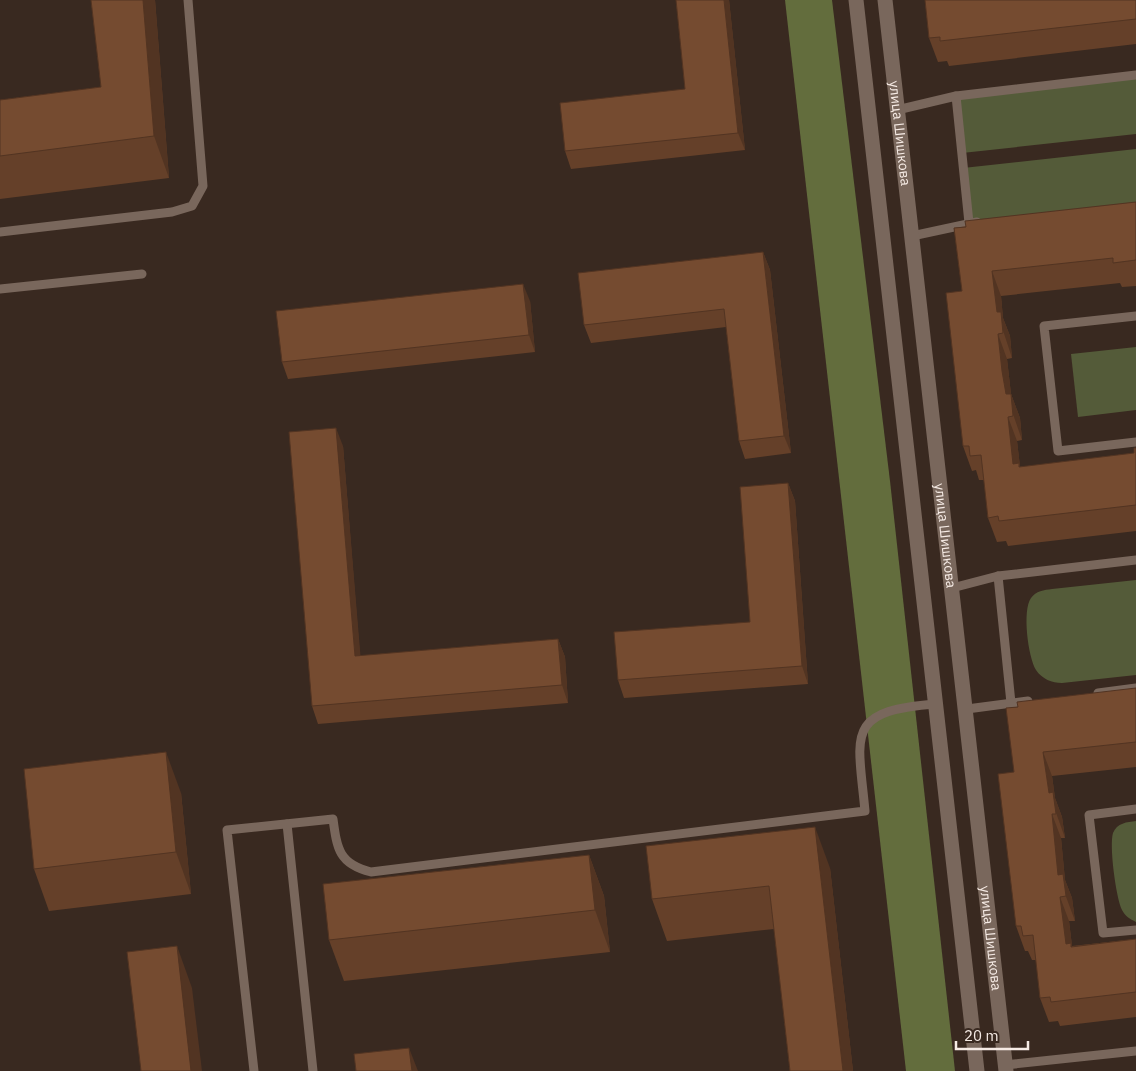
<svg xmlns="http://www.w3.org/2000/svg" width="1136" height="1071" viewBox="0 0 1136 1071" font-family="'IBM Plex Sans',sans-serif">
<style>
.green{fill:#545b39}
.forest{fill:#636d3d}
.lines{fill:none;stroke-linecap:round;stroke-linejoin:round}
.lane{stroke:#79675c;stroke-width:9}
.street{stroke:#79675c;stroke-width:15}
.wall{fill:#654029}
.shaded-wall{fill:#523422}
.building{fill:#754b30;stroke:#523422}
.labels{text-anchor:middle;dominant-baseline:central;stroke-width:4;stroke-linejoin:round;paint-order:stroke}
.street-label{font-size:14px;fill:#f6ebe5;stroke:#392920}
</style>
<rect width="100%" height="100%" fill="#392920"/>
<g class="green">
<polygon points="1136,75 1136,134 962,153 956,96"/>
<polygon points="1136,149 1136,203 969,223 963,168"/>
<polygon points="1136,347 1136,410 1078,417 1071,354"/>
<path d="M1136,580v95l-74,8c-10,0 -20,-4 -26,-13 -8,-13 -14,-60 -5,-72 5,-7 13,-8 21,-9z"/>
<path d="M1136,821v101c-6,-3 -11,-6 -14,-12 -6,-12 -13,-65 -9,-77 4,-10 14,-11 23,-12z"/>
</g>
<polygon class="forest" points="785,0 832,0 890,481 955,1071 906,1071"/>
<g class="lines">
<g class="lane">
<polyline points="956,96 969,223"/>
<polyline points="897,110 956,96 1136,75"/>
<polyline points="0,232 172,212 192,206 203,186 188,0"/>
<polyline points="912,236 977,222"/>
<polyline points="0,289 142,274"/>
<polyline points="1136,316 1044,326 1058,451 1136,442"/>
<polyline points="998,576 1011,703"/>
<polyline points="952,588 998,576 1136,560"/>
<polyline points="1098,693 1136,688"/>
<polyline points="967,709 1028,701"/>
<polyline points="1136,809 1089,815 1103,933 1136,930"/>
<polyline points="287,824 313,1071"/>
<polyline points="1005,1065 1136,1051"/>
<path d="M254,1071l-27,-241 106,-11c4,30 6,45 38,53l494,-61c-7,-76 -21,-100 70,-107"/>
</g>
<g class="street">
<polyline points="856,0 977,1071"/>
<path id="s1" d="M885,0l121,1071"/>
</g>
</g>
<g class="wall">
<polygon points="91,0 155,0 169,178 0,199 0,100 101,87"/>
<polygon points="676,0 729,0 745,150 571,169 565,151 685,89"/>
<polygon points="921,0 1136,0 1136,44 949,66 947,61 938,62 929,38 925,0"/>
<polygon points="1136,202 1136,286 1122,287 1120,283 1001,296 1003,318 1010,336 1012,358 1007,359 1011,394 1020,418 1022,440 1017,441 1020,467 1134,453 1136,448 1136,531 1008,546 1006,541 997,542 988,518 984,480 979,480 976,470 972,471 963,446 962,291 954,228"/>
<polygon points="763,252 770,270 791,453 745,459 739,441 726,327 591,343 584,325"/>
<polygon points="530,301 535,352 288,379 282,362"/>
<polygon points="343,446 360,656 558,639 565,657 568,703 318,724 312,706"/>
<polygon points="788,483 795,501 808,684 624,698 618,680 750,622"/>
<polygon points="1136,688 1136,767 1052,776 1055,798 1062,817 1065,838 1061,838 1065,880 1072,898 1075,921 1069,921 1072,946 1136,939 1136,1017 1060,1026 1058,1021 1049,1022 1040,998 1036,960 1032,960 1028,951 1025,951 1016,926 1014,772 1018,707"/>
<polygon points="181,793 191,894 49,911 34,869"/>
<polygon points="589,855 604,896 610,952 344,981 329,940"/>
<polygon points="830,868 853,1071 790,1071 774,929 667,941 652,899"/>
</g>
<g class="shaded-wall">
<polygon points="143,0 155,0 169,178 154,136"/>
<polygon points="724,0 729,0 745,150 738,133"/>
<polygon points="763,252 770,270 791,453 784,436"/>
<polygon points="992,271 1001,296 1003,318 1010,336 1012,358 997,312"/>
<polygon points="523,284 530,301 535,352 529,335"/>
<polygon points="998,334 1007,359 1011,394 1020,418 1022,440 1006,394 1002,371"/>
<polygon points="1008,417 1017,441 1020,466 1028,488 1013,464"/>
<polygon points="336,428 343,446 362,674 355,656"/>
<polygon points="788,483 795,501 808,684 802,666"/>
<polygon points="558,639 565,657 568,703 562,685"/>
<polygon points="166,752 181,793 191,894 176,852"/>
<polygon points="1043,752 1052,776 1055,798 1062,817 1065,838 1049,793"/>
<polygon points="1052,814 1061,838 1065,880 1072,898 1075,921 1058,875"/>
<polygon points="815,827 830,868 853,1071 843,1071"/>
<polygon points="589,855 604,896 610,952 595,910"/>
<polygon points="1060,897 1069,921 1072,946 1080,968 1066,944"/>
<polygon points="177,946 192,988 202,1071 191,1071"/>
<polygon points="409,1048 418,1071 412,1071"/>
</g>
<g class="building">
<polygon points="91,0 143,0 154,136 0,156 0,100 101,87"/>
<polygon points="676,0 724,0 738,133 565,151 560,103 685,89"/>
<polygon points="925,0 1136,0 1136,19 940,41 940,37 929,38"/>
<polygon points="1136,202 1136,260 1113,263 1113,258 992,271 997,312 1001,312 1003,333 998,334 1002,371 1006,394 1011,394 1013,416 1008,417 1013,464 1019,463 1019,467 1134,453 1134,448 1136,448 1136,505 999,521 998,516 988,518 981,455 970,456 969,446 963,446 946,293 962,291 954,228 966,227 965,221"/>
<polygon points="763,252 784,436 739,441 724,309 584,325 578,273"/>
<polygon points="523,284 529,335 282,362 276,311"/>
<polygon points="336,428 355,656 558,639 562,685 312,706 289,432"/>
<polygon points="788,483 802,666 618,680 614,632 750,622 740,487"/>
<polygon points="1136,688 1136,742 1043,752 1049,793 1053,792 1056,814 1052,814 1058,875 1063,874 1066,896 1060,897 1066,944 1071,943 1071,947 1136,939 1136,992 1051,1002 1050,997 1040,998 1033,935 1023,936 1021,926 1016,926 998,774 1014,772 1006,708 1018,707 1017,702"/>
<polygon points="166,752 176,852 34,869 24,769"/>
<polygon points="815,827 843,1071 790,1071 769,886 652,899 646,846"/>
<polygon points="589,855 595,910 329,940 323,884"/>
<polygon points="177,946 191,1071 141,1071 127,952"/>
<polygon points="409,1048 412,1071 356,1071 354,1054"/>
</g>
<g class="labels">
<g class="street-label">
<text stroke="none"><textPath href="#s1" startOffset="134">улица Шишкова</textPath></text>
<text stroke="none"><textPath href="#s1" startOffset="539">улица Шишкова</textPath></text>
<text stroke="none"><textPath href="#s1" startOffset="944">улица Шишкова</textPath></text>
</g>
</g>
<path d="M956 1041v8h72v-8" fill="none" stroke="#f6ebe5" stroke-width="2.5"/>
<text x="964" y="1041" font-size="15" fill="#f6ebe5" stroke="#392920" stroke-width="4" paint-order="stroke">20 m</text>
</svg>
